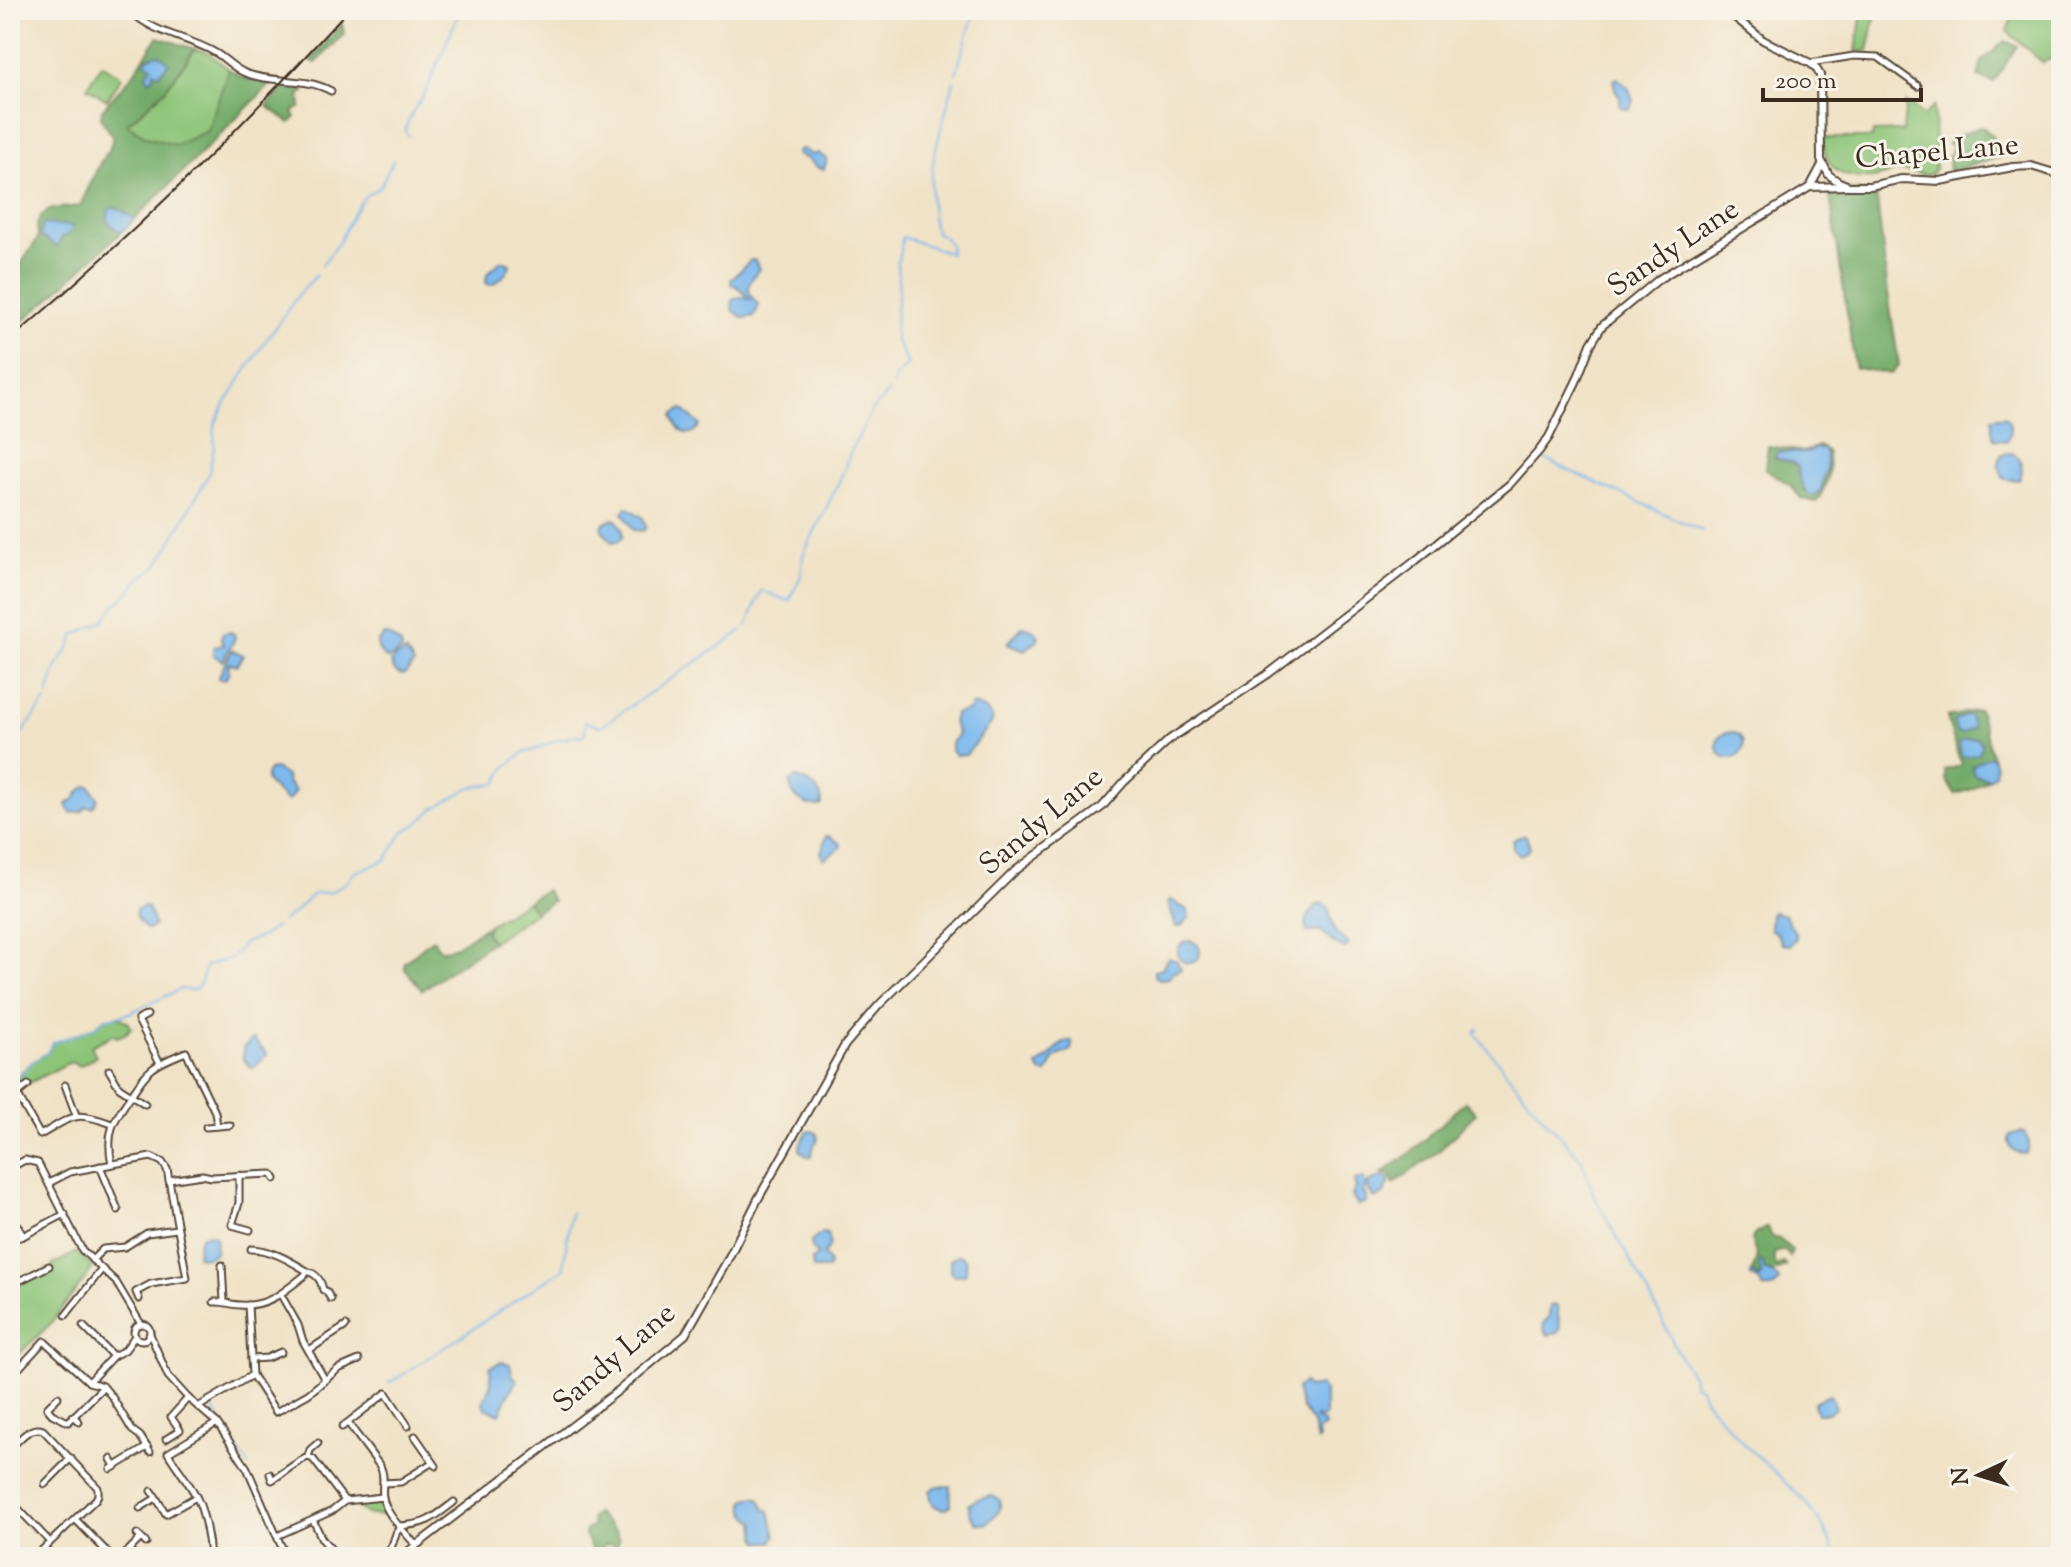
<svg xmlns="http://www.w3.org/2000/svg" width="2071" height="1567" viewBox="0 0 2071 1567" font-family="'Sorts Mill Goudy',serif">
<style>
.green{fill:#8dc478;stroke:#64774b;stroke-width:2}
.forest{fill:#72aa68;stroke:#566a43;stroke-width:2;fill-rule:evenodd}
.water{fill:#7bb9ee;stroke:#5b7286;stroke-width:2}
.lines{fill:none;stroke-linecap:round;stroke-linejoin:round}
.stream{stroke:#7bb9ee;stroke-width:2}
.minor-casing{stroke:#564637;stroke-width:9}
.tertiary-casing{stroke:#564637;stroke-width:10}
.minor{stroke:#fff;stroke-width:5}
.tertiary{stroke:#fff;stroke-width:6}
.rail{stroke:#3b2a1e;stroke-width:2}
.labels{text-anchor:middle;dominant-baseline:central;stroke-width:6;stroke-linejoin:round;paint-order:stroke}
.street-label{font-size:30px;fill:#3b2a1e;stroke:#f7f3e8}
</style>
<rect width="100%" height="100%" fill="#f7f3e8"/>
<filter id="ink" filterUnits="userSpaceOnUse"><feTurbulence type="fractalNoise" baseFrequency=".0125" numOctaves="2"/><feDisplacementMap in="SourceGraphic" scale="16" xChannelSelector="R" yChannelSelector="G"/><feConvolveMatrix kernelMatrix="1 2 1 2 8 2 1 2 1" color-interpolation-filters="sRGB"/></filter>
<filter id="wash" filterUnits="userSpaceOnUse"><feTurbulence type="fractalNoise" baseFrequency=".006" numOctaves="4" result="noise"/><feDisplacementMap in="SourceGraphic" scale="32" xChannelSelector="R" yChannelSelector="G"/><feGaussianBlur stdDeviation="1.8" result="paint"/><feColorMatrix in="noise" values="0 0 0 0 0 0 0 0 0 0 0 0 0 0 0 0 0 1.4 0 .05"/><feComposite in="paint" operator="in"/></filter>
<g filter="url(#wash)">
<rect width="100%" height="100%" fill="#f0e2c6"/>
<g class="green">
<polygon points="2015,10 2061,10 2061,78 2059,76 2060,66 2057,62 2049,59 2043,63 2007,31"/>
<polygon points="1862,11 1876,13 1868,51 1856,52"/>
<polygon points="195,49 207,52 229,69 208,131 176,145 146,137 127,124 164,91"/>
<polygon points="102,64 122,77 107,100 87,87"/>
<path d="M1906,102l18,14 10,-10 1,63 -5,6c-11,1 -21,-6 -32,-5 -8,2 -15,7 -24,8 -31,2 -49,-7 -52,-40h50l1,-6 30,-1z"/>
<polygon points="527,901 535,912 492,942 486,934 489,925 485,927"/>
<polygon points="118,1016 128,1022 131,1028 127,1030 128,1032 118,1037 112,1035 91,1046 96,1056 79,1066 73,1062 66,1064 10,1093 10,1087 20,1074 31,1063 47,1053 53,1043 95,1027 104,1019"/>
<polygon points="77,1252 93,1268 50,1324 10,1363 10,1290 48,1269 52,1269 52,1265"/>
<path d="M379,1502l7,12c-14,3 -23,1 -31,-10z"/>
</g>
<g class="forest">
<polygon points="342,24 344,34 316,63 310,61"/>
<polygon points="158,37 195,49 164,91 127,124 146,137 176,145 207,131 229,69 243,78 271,84 135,219 117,209 107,221 121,232 51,297 10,332 10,307 18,298 17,281 10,275 10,270 16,272 38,238 37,225 40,217 51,209 80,206 100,163 110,148 113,136 101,119 102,110 131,77"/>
<polygon points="2005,41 2017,46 1994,82 1978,77 1982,61"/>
<polygon points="286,86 305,90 300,96 301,107 293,112 296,117 290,123 267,106"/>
<polygon points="1982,126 1991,135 2004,156 1949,172 1948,155 1951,155 1952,146 1948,144 1949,140"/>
<polygon points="1829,189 1876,192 1889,301 1899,365 1891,374 1855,368"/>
<path d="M1768,446l35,6 16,-6 8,5c4,20 1,34 -11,51l-15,-4 -10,-12 -26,-18zM1814,449l13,12c-6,20 -4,18 -23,30l-5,-16 -1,-8 -6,-5 -16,-3 21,-7 8,1z"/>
<polygon points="1979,710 1992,757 1988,757 1977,777 1989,778 1973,789 1955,794 1946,780 1945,770 1960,766 1962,763 1958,756 1947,717"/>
<polygon points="546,890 553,901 535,912 527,901"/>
<path d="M485,927l1,7 6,8 -70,48 -17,-21 -1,-6 27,-23 3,-1 2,6 5,5c18,-1 29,-15 44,-23z"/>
<polygon points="1465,1102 1476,1113 1439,1151 1394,1184 1388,1174 1382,1173 1407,1156"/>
<polygon points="1767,1227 1771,1237 1779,1239 1792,1250 1790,1256 1785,1250 1774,1253 1774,1264 1776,1266 1784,1263 1787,1266 1773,1272 1764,1270 1763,1262 1761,1268 1762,1275 1759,1278 1752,1272 1757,1256 1751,1240 1755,1234"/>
<polygon points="596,1513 616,1532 619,1541 616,1546 606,1544 600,1549 595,1550 591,1548 584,1535 586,1530 593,1526 591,1518"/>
</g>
<g class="water">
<polygon points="159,54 169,63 159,74 154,71 153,79 149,80 146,75 152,66 145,62 149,57"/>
<polygon points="1617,78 1629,89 1633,101 1629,109 1620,107 1620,97 1615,89 1613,79"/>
<polygon points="803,149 813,155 818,153 827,159 824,169 818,168 808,159 797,154 798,150"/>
<polygon points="115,207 135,219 121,232 107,221 109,209"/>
<polygon points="43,224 73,226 70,233 62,237 57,247 40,236"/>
<path d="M751,260h4l4,9c-12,15 -16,22 0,36l-5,11 -11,2 -10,-8 -1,-10 9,-3 8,2 -12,-13 -6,-2v-4z"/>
<path d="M501,261l9,3c-2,9 -12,19 -20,21l-4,-2 1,-9z"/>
<path d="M682,409l18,16c-11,17 -24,5 -27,-10z"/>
<path d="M2004,416c8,5 7,18 2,25l-12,-2 -2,-8v-13z"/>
<path d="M1817,448l7,2c7,12 -1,28 -3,40l-7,5h-5c-7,-5 -11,-20 -11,-28l-6,-5 -17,-4 2,-6 28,1z"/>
<path d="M2013,453c9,5 11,18 6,27l-15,-1c-4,-9 -8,-16 -2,-25z"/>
<polygon points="627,507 643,518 646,527 643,531 634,530 623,513"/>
<polygon points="612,519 616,520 622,528 623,536 619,541 612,542 602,530 603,524"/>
<polygon points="1023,626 1032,629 1039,636 1037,641 1025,650 1007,643"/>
<polygon points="230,632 234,634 235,638 223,661 213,655 213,647 224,645 221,640 222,634"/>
<path d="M384,635h4l13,10 1,5 -13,9c-8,-2 -11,-9 -12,-17z"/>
<path d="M232,650l11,5 -6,10 -8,-2c-2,7 2,11 -5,17l-6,-2z"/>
<path d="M406,652l8,12 -10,11c-8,-1 -11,-5 -13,-12l3,-5z"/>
<path d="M971,705c9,1 20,6 22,16l-27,34h-11l-4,-4v-8l7,-9 -5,-11 2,-9 15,-4z"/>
<polygon points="1967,715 1970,717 1973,728 1961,734 1956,731 1954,721"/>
<circle cx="1730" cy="745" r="13"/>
<polygon points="1975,738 1979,740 1982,743 1979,754 1964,757 1961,754 1959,743 1963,740"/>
<polygon points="1988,757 1992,757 1996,765 1995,774 1989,778 1974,775 1972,766"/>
<polygon points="275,769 286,776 287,782 295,791 289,800 286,801 266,781 266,775 269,770"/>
<path d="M795,778c13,1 28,13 27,27 -13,5 -33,-8 -32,-23z"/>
<polygon points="86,786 90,786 98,799 93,807 85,807 83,811 71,813 68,809 67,804 77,797 77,794"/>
<polygon points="1523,835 1526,836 1530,847 1528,851 1520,855 1513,849 1513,841 1516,837"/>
<polygon points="826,836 829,836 841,844 840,848 824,859 821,853"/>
<polygon points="1171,900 1187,910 1189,918 1181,926 1176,927 1168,902"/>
<path d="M1321,903l7,4 7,25 14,12 -5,5 -12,-7 -12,-12 -4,2h-9c-3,-12 3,-23 14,-29z"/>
<path d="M144,906l4,2 6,17 -4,4h-4c-5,-7 -12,-9 -10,-19z"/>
<polygon points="1773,912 1785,915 1795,933 1796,938 1790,945 1782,944 1777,934 1770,929 1771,915"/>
<circle cx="1189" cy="952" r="11"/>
<polygon points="1168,958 1176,960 1181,969 1172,973 1169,978 1159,979 1154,975 1154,971 1162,968"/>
<polygon points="253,1039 267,1054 254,1067 250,1066 243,1059 243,1048"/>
<path d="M1067,1041h5c1,15 -7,9 -15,16 -5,3 -6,11 -10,16h-5l-5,-7c4,-5 9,-6 13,-10 6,-6 9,-11 17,-15z"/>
<polygon points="813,1131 817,1134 818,1140 814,1145 811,1157 807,1156 800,1150 800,1145 807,1132"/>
<path d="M2020,1132l4,1c5,7 8,14 1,21 -10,0 -19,-9 -15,-19z"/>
<polygon points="1384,1176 1388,1179 1389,1184 1385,1189 1385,1192 1378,1198 1374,1198 1368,1189 1368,1183"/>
<polygon points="1363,1178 1366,1186 1363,1190 1367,1200 1365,1204 1357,1205 1352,1196 1356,1187 1354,1183 1355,1180"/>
<path d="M822,1233l5,1c4,9 4,13 -4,20l6,9 -1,6h-15l-1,-9 6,-5 -5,-5 -2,-8z"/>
<polygon points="210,1234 216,1237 215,1253 207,1257 197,1256 198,1243 202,1235"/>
<path d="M958,1255c10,1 9,12 7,20h-11l-4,-3v-12z"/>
<path d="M1761,1261l2,1 1,8c7,4 11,2 15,11 -3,7 -8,8 -16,7l-5,-8 -8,-3v-4l9,5 3,-3 -3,-9z"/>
<polygon points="1555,1305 1557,1307 1560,1329 1557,1333 1548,1335 1545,1332 1543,1324 1549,1317 1550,1306"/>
<polygon points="501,1362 510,1364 513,1376 517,1380 509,1393 500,1414 485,1408 483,1402 491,1384 490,1367"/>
<polygon points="1304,1383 1307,1388 1320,1386 1325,1391 1325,1417 1322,1419 1316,1417 1316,1420 1324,1423 1325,1426 1318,1431 1319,1439 1317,1441 1313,1424 1301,1407 1296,1389"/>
<polygon points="1830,1395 1836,1408 1828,1413 1817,1413 1813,1405 1815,1401"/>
<path d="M950,1486l1,19 -5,4c-13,-1 -15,-5 -16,-18l5,-4z"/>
<polygon points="992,1496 1000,1500 1000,1510 986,1524 976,1523 970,1514 969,1504 978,1499"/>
<path d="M755,1497l5,2 5,11h4l7,25 -4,7h-11l-4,-5 -2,-15c-7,-6 -11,-10 -11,-19l3,-4z"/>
</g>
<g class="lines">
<g class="stream">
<polyline points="975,13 977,10"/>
<polyline points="956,73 973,18"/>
<polyline points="409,136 405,131 409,119 428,87 460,10"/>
<polyline points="321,266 339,242 353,214 365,196 380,187 393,160"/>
<path d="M893,385l2,-7 13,-14 -13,-25 1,-31 3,-16 -2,-30 4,-9 1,-16 48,16c2,-13 -7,-15 -15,-22 -13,-56 6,-98 19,-150"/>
<polyline points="1544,459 1702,531"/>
<polyline points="768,593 789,601 801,576 803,555 839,482 851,451 873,409 889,392"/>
<polyline points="747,626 761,591 764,591"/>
<polyline points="91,627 102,622 115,605 131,590 137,581 158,565 208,476 214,447 215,424 225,404 262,346 302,290 316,276"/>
<path d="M48,697c3,-12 4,-21 10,-32 5,-10 15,-18 16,-30l14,-6"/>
<polyline points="10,757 15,750 19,737 46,701"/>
<polyline points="281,922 297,910 313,894 331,892 348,881 355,872 386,860 404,831 416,825 435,808 454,797 469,788 498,783 500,777 506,767 523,753 534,750 554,741 578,735 580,737 585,733 585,722 601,726 742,631"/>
<polyline points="1479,1029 1475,1033 1534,1107 1581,1159 1595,1197 1650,1296 1681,1358 1693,1377 1693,1384 1700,1387 1704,1399 1746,1446 1804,1500 1822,1525 1837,1557"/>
<path d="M10,1087l21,-24 16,-10 6,-10 43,-16 8,-8 23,-5 54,-25c20,6 20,-8 25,-23l26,-8 12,-15 19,-7 12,-9"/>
<polyline points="388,1383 398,1378 563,1269 571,1212"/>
<polyline points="209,1402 248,1465"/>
</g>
</g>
</g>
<g filter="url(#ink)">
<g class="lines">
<defs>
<g id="minor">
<path d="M129,10c28,26 55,25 85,42 10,5 19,16 31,21 27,11 59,3 86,18"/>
<polyline points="1810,63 1854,56 1878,57 1918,86"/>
<polyline points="10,349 10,356"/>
<polyline points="147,1015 138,1020 160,1063"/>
<polyline points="109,1070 119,1087 145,1104"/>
<polyline points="65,1085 76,1115"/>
<polyline points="17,1094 28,1085"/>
<path d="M10,1098l7,-4 23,41c34,-19 33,-25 72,-11"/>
<polyline points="206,1127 230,1125"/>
<path d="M112,1164c-7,-33 2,-44 20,-70 6,-9 11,-18 20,-25 10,-8 22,-12 34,-17l29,60 2,14"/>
<polyline points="100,1166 118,1210"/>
<polyline points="10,1168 25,1160 38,1163 82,1250 116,1282 141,1324"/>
<polyline points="239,1175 239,1203 232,1225 250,1230"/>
<polyline points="169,1180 202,1175 212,1177 272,1174 275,1179"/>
<polyline points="49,1183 70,1172 151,1157 162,1162 167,1169 187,1278 151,1284 136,1292 139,1299"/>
<polyline points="10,1211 23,1236"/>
<polyline points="10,1240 15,1283 49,1266"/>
<polyline points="10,1240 23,1236 65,1214"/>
<polyline points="92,1260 103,1249 125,1247 147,1233 177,1229"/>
<polyline points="222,1265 224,1301"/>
<path d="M307,1271c10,3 14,9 16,19l3,1 5,8"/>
<path d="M214,1302c10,-1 17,3 26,3 28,2 45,-14 65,-30l2,-4c-17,-10 -36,-22 -56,-22"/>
<polyline points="248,1305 252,1375 276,1412 308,1394 325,1380 303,1341 298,1325 281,1295"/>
<polyline points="66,1315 102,1269"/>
<circle cx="142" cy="1332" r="8"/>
<polyline points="83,1326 113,1356"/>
<polyline points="150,1334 168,1376 188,1398 217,1423 247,1468 286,1557"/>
<polyline points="309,1350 346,1326"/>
<polyline points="251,1359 267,1358 281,1352"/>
<polyline points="19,1368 44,1341 89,1382 103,1386 112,1397 132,1430 140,1436 147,1447"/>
<polyline points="325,1380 338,1369 359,1360"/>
<polyline points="89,1382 113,1356 125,1350 135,1336"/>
<polyline points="58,1397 47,1408 52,1414 68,1422 103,1387"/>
<polyline points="198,1407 252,1375"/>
<polyline points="73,1416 79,1422"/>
<path d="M348,1423l32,43c6,11 1,20 3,32 3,17 22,34 33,47"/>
<polyline points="342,1427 386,1393 408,1426"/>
<polyline points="415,1436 436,1466"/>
<polyline points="166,1439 180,1430 171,1417 188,1398"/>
<path d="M10,1449c9,-9 20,-24 33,-19l55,58v7l-2,4 -54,51"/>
<polyline points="308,1457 313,1459 345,1501"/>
<polyline points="111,1459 115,1466"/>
<polyline points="111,1469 147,1447 150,1452"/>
<path d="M270,1474l2,6c10,-6 27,-20 36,-23l2,-7 8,-7"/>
<polyline points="383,1483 401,1482 433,1462"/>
<polyline points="45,1484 71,1458"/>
<polyline points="152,1491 166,1514 196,1497"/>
<polyline points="10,1500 50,1542"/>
<polyline points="140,1508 156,1498"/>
<polyline points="75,1519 112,1557"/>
<polyline points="313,1520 322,1539 338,1557"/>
<polyline points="137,1534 146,1543"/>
<polyline points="277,1536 332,1511 345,1501 383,1497"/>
<polyline points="122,1557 141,1538"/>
<path d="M210,1557c-1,-17 -6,-46 -14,-61 -8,-15 -19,-28 -28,-43l49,-30"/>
<path d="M381,1557c18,-14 9,-17 19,-31 28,-2 33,-8 54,-24"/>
</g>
<g id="tertiary">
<polyline points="1726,10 1763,40 1810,63 1816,68 1820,75 1821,160 1829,175 1839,182 1849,186 1870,186 1902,179 1940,181 2013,167 2031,166 2061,175"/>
<polyline points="1810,187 1846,186"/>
<polyline points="401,1557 619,1390 685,1335 726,1263 758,1199 845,1045 879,1005 1015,871 1102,807 1124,782 1170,739 1268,674 1414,562 1510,484 1539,451 1549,437 1576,382 1591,344 1602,326 1659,279 1810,187 1822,165"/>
</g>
</defs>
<use href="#minor" class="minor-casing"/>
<use href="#tertiary" class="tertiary-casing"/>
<use href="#minor" class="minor"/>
<use href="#tertiary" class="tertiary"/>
<path class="rail" d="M10,340c120,-102 233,-213 338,-330"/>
</g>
</g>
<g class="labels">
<g class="street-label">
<text transform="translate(1937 153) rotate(-5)">Chapel Lane</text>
<text transform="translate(1674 249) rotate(-34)">Sandy Lane</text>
<text transform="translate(1042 822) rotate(-40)">Sandy Lane</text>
<text transform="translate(615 1359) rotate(-41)">Sandy Lane</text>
</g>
</g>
<rect width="2071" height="1567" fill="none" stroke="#f7f3e8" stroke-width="40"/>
<g transform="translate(1979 1475) rotate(266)" stroke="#f7f3e8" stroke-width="6" paint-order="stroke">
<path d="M0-6L14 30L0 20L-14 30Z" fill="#3b2a1e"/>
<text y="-12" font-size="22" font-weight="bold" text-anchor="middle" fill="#3b2a1e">N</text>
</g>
<path d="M1763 88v12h158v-12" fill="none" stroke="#3b2a1e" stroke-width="4"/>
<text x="1775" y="88" font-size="24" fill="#3b2a1e" stroke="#f7f3e8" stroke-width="6" paint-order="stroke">200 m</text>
</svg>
